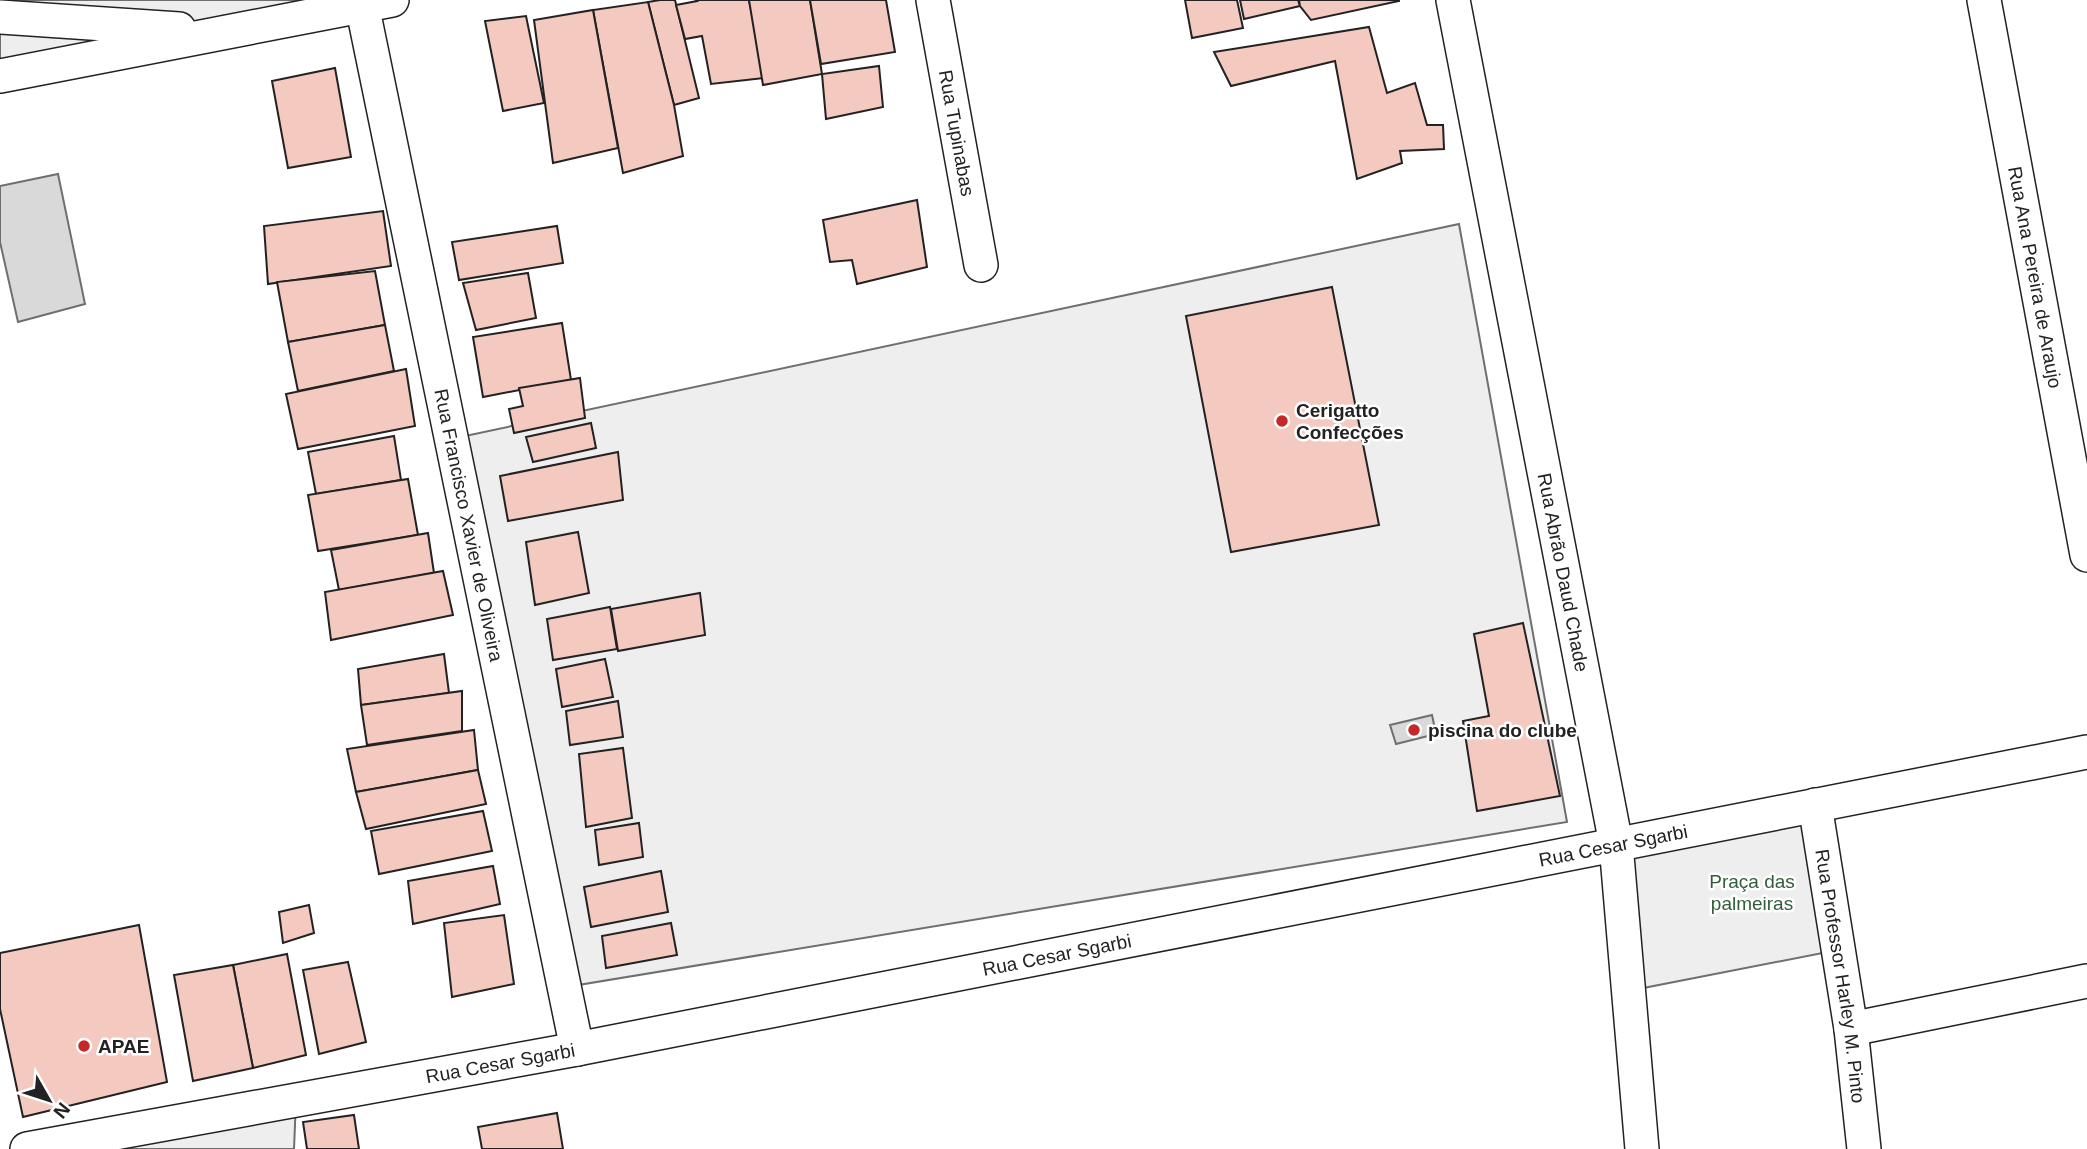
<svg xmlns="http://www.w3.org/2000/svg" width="2087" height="1149" viewBox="0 0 2087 1149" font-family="Arial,sans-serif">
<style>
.green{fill:#eee;stroke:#6f6f6f;stroke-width:2}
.water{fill:#d9d9d9;stroke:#6f6f6f;stroke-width:2}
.building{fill:#f3c9c0;stroke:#222;stroke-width:2}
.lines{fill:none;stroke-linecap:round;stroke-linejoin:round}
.street-casing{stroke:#222;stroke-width:36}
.street{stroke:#fff;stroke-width:33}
.poi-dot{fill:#c62828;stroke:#fff;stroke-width:2.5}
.labels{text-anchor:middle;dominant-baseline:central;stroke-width:5;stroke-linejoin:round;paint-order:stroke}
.street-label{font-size:19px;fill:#222;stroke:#fff}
.poi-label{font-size:19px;font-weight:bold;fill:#222;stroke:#fff;text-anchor:start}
.park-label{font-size:19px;fill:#2f5e38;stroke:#fff}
</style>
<rect width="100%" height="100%" fill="#fff"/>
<g class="green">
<polygon points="0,0 305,0 0,81"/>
<polygon points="1459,224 1567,822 566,987 451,439"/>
<polygon points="1815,805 1838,950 1628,991 1616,844"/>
<polygon points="296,1100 294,1149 26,1149"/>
</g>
<g class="water">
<polygon points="58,174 85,304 18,322 0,242 0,186"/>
<polygon points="1432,715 1436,734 1396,744 1390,725"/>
</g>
<g class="building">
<polygon points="660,0 675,0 699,98 674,105 648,2"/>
<polygon points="696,0 749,0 764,78 711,84 702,36 685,39 676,5 697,1"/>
<polygon points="749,0 810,0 822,74 763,85"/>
<polygon points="810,0 886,0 895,52 821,64"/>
<polygon points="1185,0 1237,0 1243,28 1192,38"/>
<polygon points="1240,0 1298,0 1300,6 1244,19"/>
<polygon points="1299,0 1399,0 1399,1 1311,20 1300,6"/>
<polygon points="648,2 674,105 683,156 623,173 593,10"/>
<polygon points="593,10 618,148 553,163 534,20"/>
<polygon points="526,16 544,103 503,111 485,21"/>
<polygon points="1369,27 1387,93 1415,83 1427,125 1443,125 1444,149 1400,151 1402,163 1357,179 1335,61 1231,86 1214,52"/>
<polygon points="879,66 883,107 826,119 822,74"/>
<polygon points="335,68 351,157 288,168 272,81"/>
<polygon points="917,200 927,267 857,284 852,260 830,262 823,220"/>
<polygon points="383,211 391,266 268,284 264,226"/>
<polygon points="557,226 563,263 459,280 452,242"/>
<polygon points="375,271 385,325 288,342 277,282"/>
<polygon points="528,273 536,318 476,330 463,283"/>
<polygon points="1332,287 1379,525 1231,552 1186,316"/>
<polygon points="562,323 571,380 483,397 473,337"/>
<polygon points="385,325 394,371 298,391 288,342"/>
<polygon points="406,369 415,426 298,449 286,394"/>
<polygon points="580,378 585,418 514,433 509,409 523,406 519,388"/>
<polygon points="591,423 596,448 533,462 526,437"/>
<polygon points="394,436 401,480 316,494 308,452"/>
<polygon points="618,452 623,500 508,521 500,476"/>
<polygon points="408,479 418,535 318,551 308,495"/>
<polygon points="578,532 589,593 535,605 526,542"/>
<polygon points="428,533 434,573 339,590 331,550"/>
<polygon points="443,571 453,615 331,640 325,592"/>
<polygon points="700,593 705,635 618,651 611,609"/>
<polygon points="610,607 617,649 553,660 547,619"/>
<polygon points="1523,623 1560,796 1477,811 1463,721 1489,716 1474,634"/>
<polygon points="444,654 449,693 361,705 358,669"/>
<polygon points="605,659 613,697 562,707 556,669"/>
<polygon points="462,691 462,731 367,745 361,705"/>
<polygon points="618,701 623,737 570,745 566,711"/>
<polygon points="474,730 478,770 356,792 347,749"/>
<polygon points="623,748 632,818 586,827 579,754"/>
<polygon points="478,770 486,804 366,829 356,792"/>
<polygon points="483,811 492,851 379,874 371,831"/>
<polygon points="639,823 643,857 599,865 595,830"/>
<polygon points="493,866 500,904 413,924 408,881"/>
<polygon points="661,871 668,912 591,927 584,887"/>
<polygon points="309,905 314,933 283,943 279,912"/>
<polygon points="504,915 514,984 452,997 444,923"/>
<polygon points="671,923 677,955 606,968 602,936"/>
<polygon points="139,925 167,1082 23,1117 0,1009 0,953"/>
<polygon points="287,954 306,1055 253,1068 233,965"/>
<polygon points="348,962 366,1042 319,1054 303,970"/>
<polygon points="233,965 253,1068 193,1081 174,975"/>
<polygon points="557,1113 563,1149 482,1149 478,1127"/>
<polygon points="354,1115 359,1149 307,1149 303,1122"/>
</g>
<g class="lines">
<defs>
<g id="street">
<path id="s1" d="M361,0l216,1049"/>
<path id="s2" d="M933,0l48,265"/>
<path id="s3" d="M1453,0l163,844 26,305"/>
<path id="s4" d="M1984,0l103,555"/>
<polyline points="0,17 179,29"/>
<polyline points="0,76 392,0"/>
<path id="s5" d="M1815,805l36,224 13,120"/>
<polyline points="1851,1029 2087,981"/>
<path id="s6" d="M27,1149l550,-100 1510,-297"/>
</g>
</defs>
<use href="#street" class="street-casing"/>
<use href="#street" class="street"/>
</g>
<g class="poi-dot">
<circle cx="1282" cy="421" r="7"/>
<circle cx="1414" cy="730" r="7"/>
<circle cx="84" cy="1046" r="7"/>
</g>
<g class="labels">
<g class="street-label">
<text stroke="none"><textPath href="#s2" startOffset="135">Rua Tupinabas</textPath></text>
<text stroke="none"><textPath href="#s4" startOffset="282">Rua Ana Pereira de Araujo</textPath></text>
<text stroke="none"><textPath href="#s1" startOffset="536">Rua Francisco Xavier de Oliveira</textPath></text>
<text stroke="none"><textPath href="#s3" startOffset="583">Rua Abrão Daud Chade</textPath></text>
<text stroke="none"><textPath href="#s6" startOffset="1615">Rua Cesar Sgarbi</textPath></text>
<text stroke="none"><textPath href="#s6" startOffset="1048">Rua Cesar Sgarbi</textPath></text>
<text stroke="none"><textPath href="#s5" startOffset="173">Rua Professor Harley M. Pinto</textPath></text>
<text stroke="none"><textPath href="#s6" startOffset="481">Rua Cesar Sgarbi</textPath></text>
</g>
<g class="poi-label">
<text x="1296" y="410">Cerigatto<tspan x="1296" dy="22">Confecções</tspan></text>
<text x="1428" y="730">piscina do clube</text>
<text x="98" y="1046">APAE</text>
</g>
<g class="park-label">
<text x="1752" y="881">Praça das<tspan x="1752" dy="22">palmeiras</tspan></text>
</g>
</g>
<g transform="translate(49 1100) rotate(129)" stroke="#ffffff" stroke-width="5" paint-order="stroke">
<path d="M0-5L12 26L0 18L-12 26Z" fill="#222222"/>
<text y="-10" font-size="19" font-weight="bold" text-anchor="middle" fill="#222222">N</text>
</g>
</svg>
